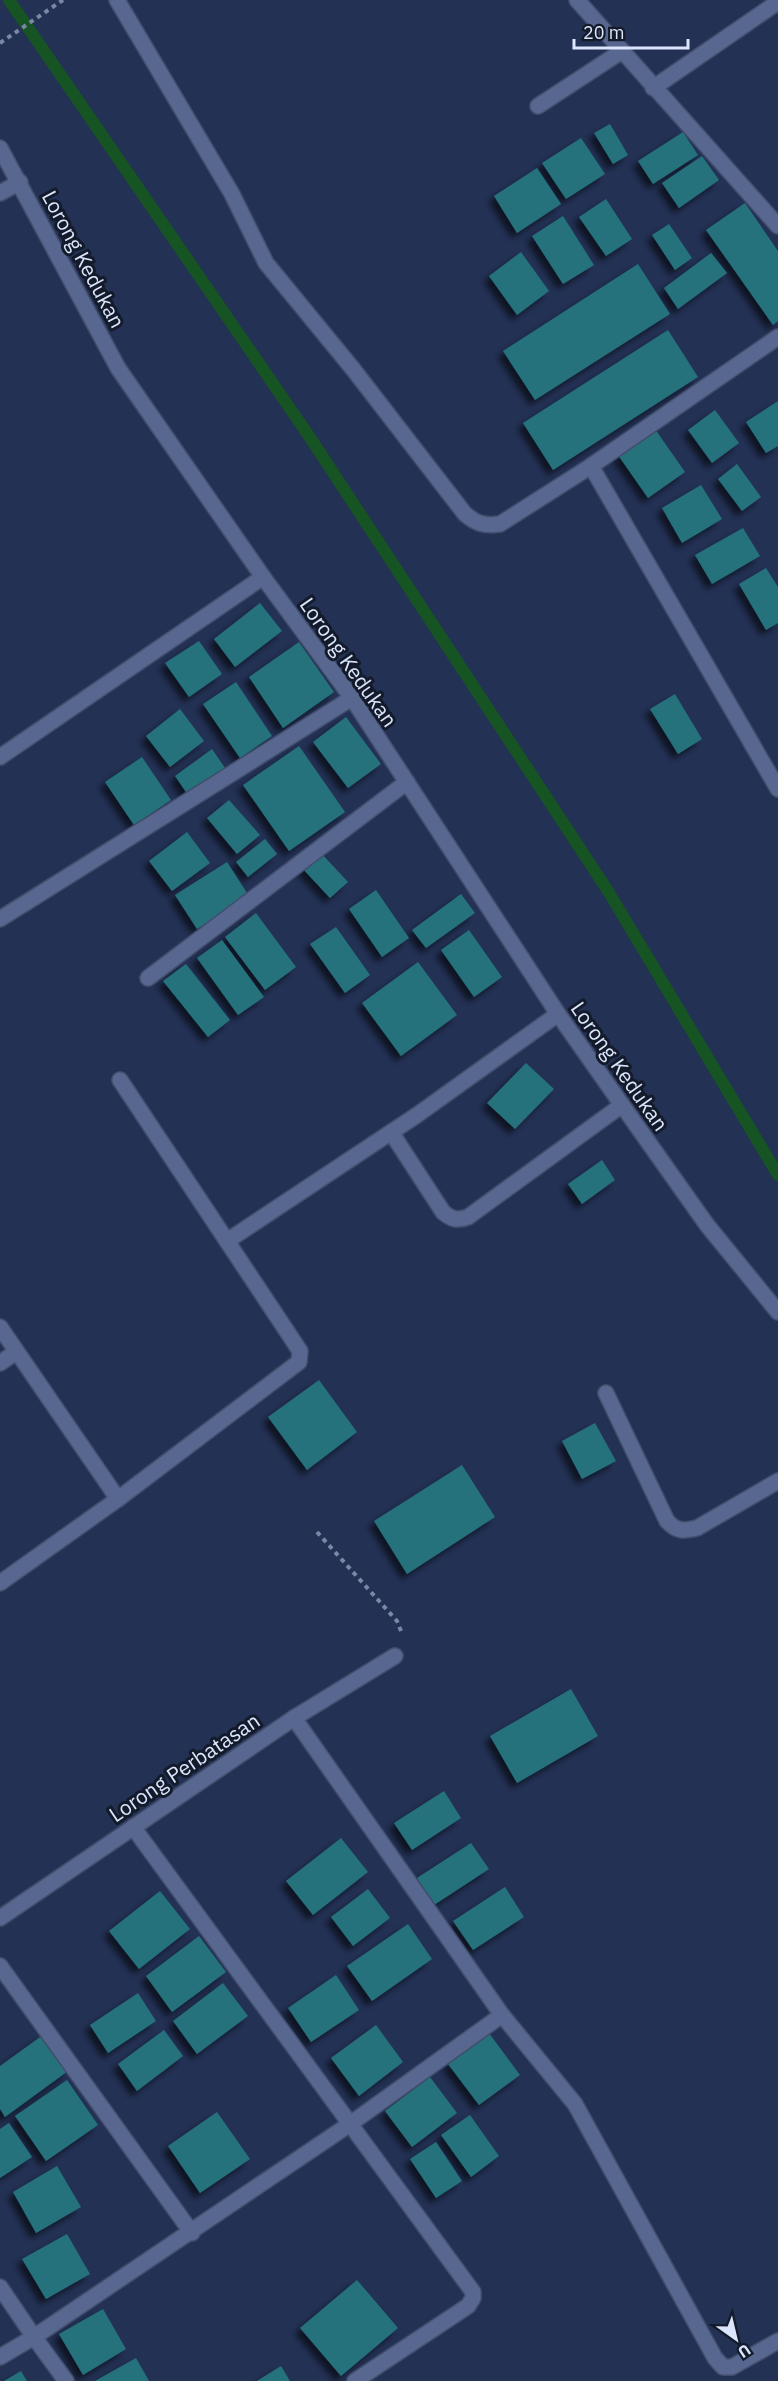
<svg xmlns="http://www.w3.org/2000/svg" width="778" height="2381" viewBox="0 0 778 2381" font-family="'IBM Plex Sans',sans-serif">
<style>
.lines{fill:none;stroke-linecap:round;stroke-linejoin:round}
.stream{stroke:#175423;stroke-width:12}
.building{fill:#25727c;filter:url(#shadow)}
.minor-casing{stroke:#424d6c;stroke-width:18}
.path{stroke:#7b87a5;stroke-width:4;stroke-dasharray:4.5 4.5;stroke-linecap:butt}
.minor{stroke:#576790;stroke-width:15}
.labels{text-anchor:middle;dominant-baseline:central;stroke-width:6;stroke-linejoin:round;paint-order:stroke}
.street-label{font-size:21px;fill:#dbe5fc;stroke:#131a2a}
</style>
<defs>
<filter id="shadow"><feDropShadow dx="-5.5" dy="5.5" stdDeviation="3" flood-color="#0009"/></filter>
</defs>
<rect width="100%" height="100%" fill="#233155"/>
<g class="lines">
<polyline class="stream" points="9,0 309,436 608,891 778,1175"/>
</g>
<g class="building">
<polygon points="610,124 628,155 613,164 594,133"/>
<polygon points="683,132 698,155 653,184 638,161"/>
<polygon points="581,138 605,174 566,199 542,163"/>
<polygon points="702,156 719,180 679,208 662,183"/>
<polygon points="537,168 561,204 517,233 494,196"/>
<polygon points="606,199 632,239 606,256 579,217"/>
<polygon points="745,203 778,251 778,321 773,325 706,230"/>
<polygon points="563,216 594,265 563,284 532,236"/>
<polygon points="669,224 692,258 675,270 652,235"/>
<polygon points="521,252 549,291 517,315 489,276"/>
<polygon points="711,253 727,273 678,309 664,288"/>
<polygon points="638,264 670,314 535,400 503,351"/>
<polygon points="668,330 698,377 553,470 523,423"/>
<polygon points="778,401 778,446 766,453 746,422"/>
<polygon points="715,410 739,443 712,463 688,430"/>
<polygon points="655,429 685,472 648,498 618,455"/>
<polygon points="737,464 761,497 742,511 718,479"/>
<polygon points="701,485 722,519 682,543 662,508"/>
<polygon points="743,528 760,556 712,584 695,555"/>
<polygon points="766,568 778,587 778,623 766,630 739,584"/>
<polygon points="260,603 282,631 235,667 214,639"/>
<polygon points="199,641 222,674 189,697 165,663"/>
<polygon points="299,642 334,692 283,728 249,677"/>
<polygon points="236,682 272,736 240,758 203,704"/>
<polygon points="675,694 702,739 678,754 650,709"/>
<polygon points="180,709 204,741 170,767 146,736"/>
<polygon points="346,717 381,764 348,788 313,742"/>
<polygon points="299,746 345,812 289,851 243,785"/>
<polygon points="212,749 225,768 188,795 175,776"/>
<polygon points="142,757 171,800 134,825 105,782"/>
<polygon points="229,800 260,835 237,854 207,818"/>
<polygon points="187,832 210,863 172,891 149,861"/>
<polygon points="265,839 277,854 248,877 236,862"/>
<polygon points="320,852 348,882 330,898 302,868"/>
<polygon points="227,862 249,896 197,929 175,895"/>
<polygon points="376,890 409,938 382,957 349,909"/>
<polygon points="461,894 475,913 426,948 412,930"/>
<polygon points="256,913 296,967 265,990 225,937"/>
<polygon points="336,927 370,975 345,993 310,944"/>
<polygon points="469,930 502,977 474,997 441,950"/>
<polygon points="222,940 264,997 238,1015 197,958"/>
<polygon points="418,962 457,1015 401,1056 362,1003"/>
<polygon points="186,964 230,1020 208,1037 163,981"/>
<polygon points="526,1063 554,1089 515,1129 487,1103"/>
<polygon points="602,1160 615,1180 582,1204 568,1184"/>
<polygon points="319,1380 357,1432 307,1470 268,1417"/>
<polygon points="595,1423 616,1461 582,1479 562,1441"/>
<polygon points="462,1465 495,1517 407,1574 374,1521"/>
<polygon points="571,1689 598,1736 517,1783 490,1736"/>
<polygon points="444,1791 461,1818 412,1850 394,1823"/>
<polygon points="341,1838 368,1872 313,1915 286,1881"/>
<polygon points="471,1843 489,1869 434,1905 417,1878"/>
<polygon points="505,1887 524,1917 473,1950 453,1921"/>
<polygon points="368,1889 390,1918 353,1946 331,1917"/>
<polygon points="160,1891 190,1929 139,1969 109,1931"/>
<polygon points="408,1924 432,1959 372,2001 347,1966"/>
<polygon points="199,1936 226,1972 172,2012 146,1976"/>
<polygon points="336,1975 359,2010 311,2042 288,2008"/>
<polygon points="223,1983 248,2016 197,2054 173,2021"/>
<polygon points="138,1993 156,2021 108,2053 90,2025"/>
<polygon points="376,2025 403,2062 359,2096 331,2058"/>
<polygon points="164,2030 183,2056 137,2091 118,2064"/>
<polygon points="489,2033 520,2075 479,2105 448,2064"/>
<polygon points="43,2035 68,2071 5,2117 0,2109 0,2066"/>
<polygon points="430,2077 457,2113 412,2147 385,2111"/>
<polygon points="67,2080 98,2125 46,2161 15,2116"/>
<polygon points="217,2112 250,2159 200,2193 168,2146"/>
<polygon points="470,2115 499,2156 471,2177 441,2135"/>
<polygon points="9,2123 32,2157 0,2178 0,2129"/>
<polygon points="436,2142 462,2181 436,2198 410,2159"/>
<polygon points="57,2166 81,2207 36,2233 13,2192"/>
<polygon points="67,2234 90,2274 46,2299 22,2259"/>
<polygon points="357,2280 398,2328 341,2376 300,2328"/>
<polygon points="103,2309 126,2349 83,2375 59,2334"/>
<polygon points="136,2358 149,2381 95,2381"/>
<polygon points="281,2366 290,2381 257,2381"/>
<polygon points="21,2371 27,2381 4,2381"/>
</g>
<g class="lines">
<defs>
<g id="minor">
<path d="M117,0l115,194 34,69 87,106 112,145c12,10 19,12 35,10l91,-58"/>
<polyline points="577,0 778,226"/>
<polyline points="653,88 778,2"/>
<polyline points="538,106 622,51"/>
<polyline points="0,148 118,368 263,577 352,698 558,1014 622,1105 707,1225 778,1312"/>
<polyline points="0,193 20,182"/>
<polyline points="778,337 591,466 778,789"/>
<polyline points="0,757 263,577"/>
<polyline points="0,919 352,698"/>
<polyline points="148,978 407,782"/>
<path d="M391,1132l52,80c8,7 14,9 25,5l154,-112"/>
<polyline points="227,1241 417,1115 558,1014"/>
<polyline points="0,1327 118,1499"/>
<polyline points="0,1363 16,1352"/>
<path d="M606,1393l61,128c10,11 17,10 30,7l81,-47"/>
<polyline points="0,1583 118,1499 299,1362 300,1351 120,1080"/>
<polyline points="294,1718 502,2015 575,2104 715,2358 723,2367 732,2367 778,2341"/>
<polyline points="133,1827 473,2292 473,2298 468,2306 355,2381"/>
<polyline points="0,1918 294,1718 395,1656"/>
<polyline points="0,1966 192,2233"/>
<polyline points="0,2287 34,2337 0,2357"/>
<polyline points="66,2381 34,2337 350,2124 502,2015"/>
</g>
</defs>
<use href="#minor" class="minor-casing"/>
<g class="path">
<polyline points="0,43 63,0"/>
<polyline points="317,1532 397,1621 401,1631"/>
</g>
<use href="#minor" class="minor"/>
</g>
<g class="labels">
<g class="street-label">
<text transform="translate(84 259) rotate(62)">Lorong Kedukan</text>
<text transform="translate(349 662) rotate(55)">Lorong Kedukan</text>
<text transform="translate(620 1066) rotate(55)">Lorong Kedukan</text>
<text transform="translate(184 1767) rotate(-34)">Lorong Perbatasan</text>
</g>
</g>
<g transform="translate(736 2339) rotate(146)" stroke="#131a2a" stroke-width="4.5" paint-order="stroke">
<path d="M0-4.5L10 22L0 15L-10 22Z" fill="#dbe5fc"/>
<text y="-9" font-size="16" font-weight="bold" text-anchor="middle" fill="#dbe5fc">U</text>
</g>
<path d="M574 39v9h114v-9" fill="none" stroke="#dbe5fc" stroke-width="3"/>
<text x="583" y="39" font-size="18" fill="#dbe5fc" stroke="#131a2a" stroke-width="4.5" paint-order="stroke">20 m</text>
</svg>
